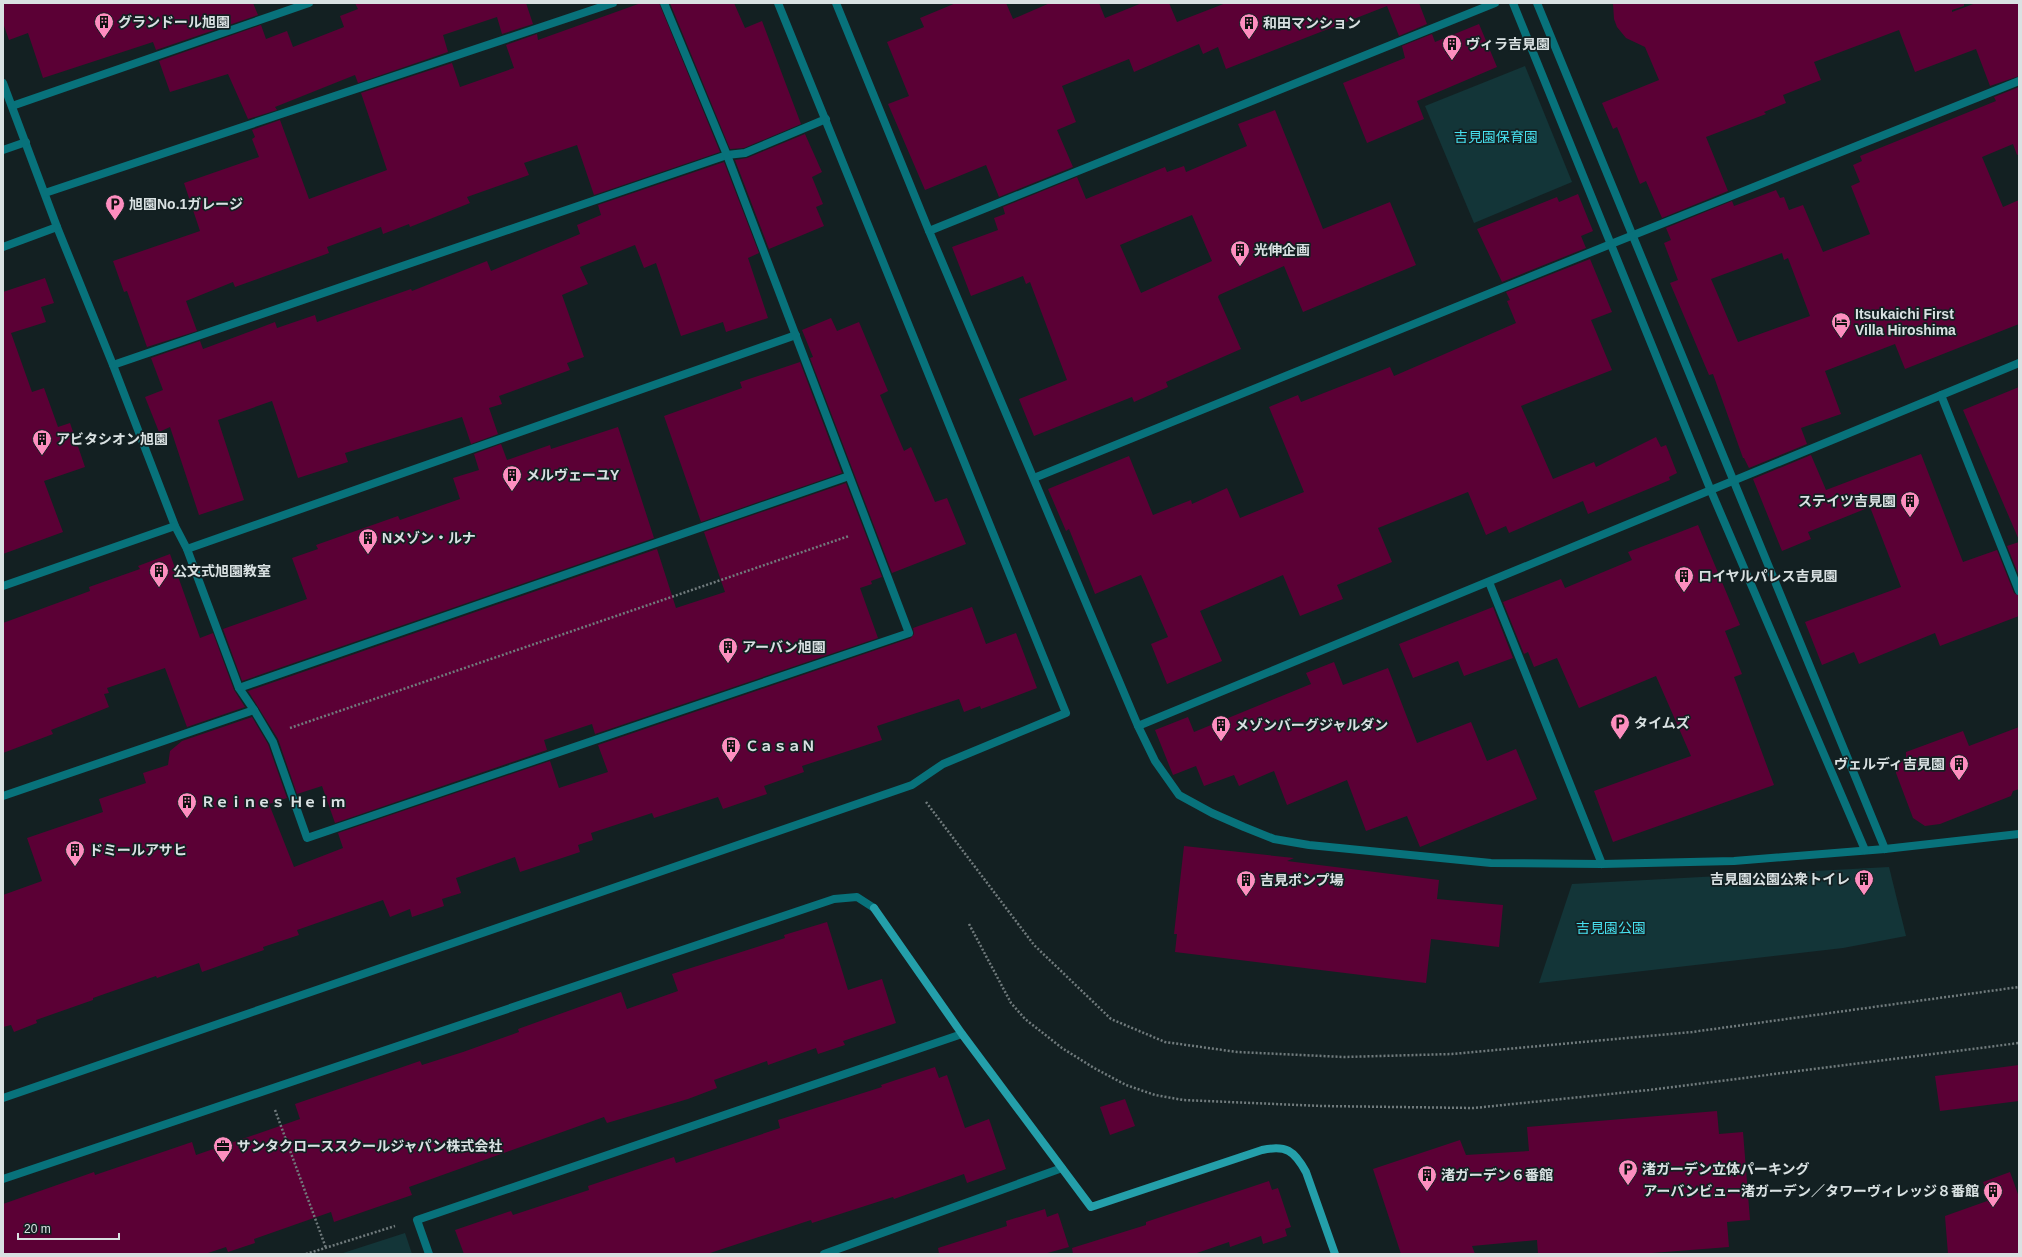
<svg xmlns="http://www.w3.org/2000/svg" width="2022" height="1257" viewBox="0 0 2022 1257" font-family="Helvetica,'Noto Sans JP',sans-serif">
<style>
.green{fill:#133538}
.building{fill:#5b0035;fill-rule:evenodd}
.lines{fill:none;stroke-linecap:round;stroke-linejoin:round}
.path{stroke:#717b7d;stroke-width:2.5;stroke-dasharray:2 2;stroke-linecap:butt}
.street{stroke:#08727b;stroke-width:8}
.secondary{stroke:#249faa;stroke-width:8}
.labels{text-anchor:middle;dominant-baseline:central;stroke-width:3.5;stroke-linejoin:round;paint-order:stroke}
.poi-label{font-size:14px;font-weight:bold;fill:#d9e1e2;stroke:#132022;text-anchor:start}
.park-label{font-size:14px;fill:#47e0ef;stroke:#132022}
</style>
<rect width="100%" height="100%" fill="#132022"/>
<g class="green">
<polygon points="1525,66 1572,182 1474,223 1425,106"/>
<polygon points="1889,867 1906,936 1843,948 1539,983 1572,884"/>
<polygon points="405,1233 412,1254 340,1254"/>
</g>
<g class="building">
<polygon points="3,3 253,3 258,15 156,50 153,42 43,78 28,33 9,40 3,23"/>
<polygon points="355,3 526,3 533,24 502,34 497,17 443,35 448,52 358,83 355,75 275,107 277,110 248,119 228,74 170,92 159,61 261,25 266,39 287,31 293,47 344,27 340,16 358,9"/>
<polygon points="641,3 659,3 720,152 594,195 577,145 524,163 529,175 467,197 470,203 410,227 409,224 383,234 381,227 327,247 329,253 235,287 233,282 186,301 197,331 147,347 127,291 124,292 113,261 200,231 184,183 259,157 252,139 255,137 252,130 280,120 309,199 387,170 361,93 452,63 460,87 514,68 506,45 537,34 538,40"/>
<polygon points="670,3 734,3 745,28 762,21 801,124 744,148 730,149"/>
<polygon points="956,3 1006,3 1013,19 1050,3 1099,3 1105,18 1142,3 1169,3 1177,22 1226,3 1419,3 1427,24 1399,36 1387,6 1226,69 1218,47 1203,54 1199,44 1134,72 1129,59 1062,86 1076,122 1057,130 1073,167 999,197 986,165 925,190 888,104 909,96 887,42 924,27 920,18"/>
<polygon points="1613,3 1964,3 1964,6 1952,10 1952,12 1976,3 2019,3 2019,76 1990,86 1976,49 1915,72 1899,30 1814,62 1821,80 1783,95 1786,103 1764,112 1766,114 1706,137 1728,191 1662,218 1646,181 1640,184 1617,127 1613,129 1602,103 1659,80 1645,47 1626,38 1617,27 1614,19"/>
<polygon points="1479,24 1497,67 1417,101 1424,119 1367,143 1343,83 1405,58 1402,46 1432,34 1435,42"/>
<path d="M2019,87v67l-2,1 -4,-11 -31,13 21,50 16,-7v124l-114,45 -10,-25 -70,27 16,43 -40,14 6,16 -58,24 -5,-10h-1l-30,-84 -4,1 -39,-92 8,-3 -14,-37 7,-3 -5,-12 66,-27 2,5 42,-16 4,8 4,-1 5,13 14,-5 20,47 47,-18 -19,-48 9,-4 -7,-17 9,-4 -2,-5 136,-55 -2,-4zM1782,253l2,7 4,-2 22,58 -72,26 -27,-63z"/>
<path d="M1275,110l48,119 67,-27 26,63 -113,47 -19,-46 -65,29 -1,2 23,52 -75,33 2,5 -34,15 -2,-5 -98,39 -15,-37 48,-19 -37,-98 -4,2 -3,-8 -52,20 -19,-49 46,-17 -4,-12 11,-4 -2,-7 74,-30 9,22 79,-32 2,5 17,-6 2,6 61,-26 -9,-22zM1192,215l20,46 -71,32 -21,-48z"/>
<polygon points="805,134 822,172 812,177 823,204 816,207 824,226 769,249 735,160 747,158"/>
<polygon points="724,162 759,253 748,258 768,318 726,332 723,322 681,336 656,263 644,268 635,245 580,267 588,284 562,295 584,357 567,363 570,370 499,396 502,404 489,408 498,434 471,444 462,417 345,453 348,462 298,478 272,401 218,420 244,500 199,515 170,427 159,432 145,397 163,390 151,358 200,341 203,349 275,322 277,328 315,315 317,322 411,289 412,291 487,261 491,271 580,234 577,225 601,215 598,205"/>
<polygon points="1578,194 1593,231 1581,236 1586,248 1502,282 1477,229 1557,197 1559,202"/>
<polygon points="1590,259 1612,312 1591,320 1612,370 1521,406 1553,479 1594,462 1596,467 1656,437 1661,447 1666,445 1677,473 1669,477 1670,480 1588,514 1583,501 1509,533 1506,526 1486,535 1468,492 1378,528 1392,562 1337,585 1343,599 1300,616 1283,575 1200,611 1222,661 1167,684 1151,644 1168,637 1141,575 1095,594 1069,529 1066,531 1048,489 1129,456 1153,515 1191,500 1192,504 1227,488 1240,518 1304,492 1269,407 1298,395 1301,402 1390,367 1394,376 1516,323 1507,301 1510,300 1506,292"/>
<polygon points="45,278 54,303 41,307 46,322 11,333 32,392 44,388 58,427 70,423 85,467 44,481 63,532 3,554 3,292"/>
<polygon points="831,318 837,331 859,322 888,391 880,395 904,451 911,447 935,502 947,498 966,544 892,573 810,358 813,357 802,330"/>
<polygon points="800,362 842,473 701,522 664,416 742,388 740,382"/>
<polygon points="2019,387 2019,540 1963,410"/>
<polygon points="618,427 654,538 242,681 223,629 307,599 292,558 318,549 316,545 398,516 400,520 460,499 453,478 479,470 474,454 501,444 507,460 550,445 551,449"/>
<polygon points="1921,454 1963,562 1997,550 2014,593 2019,596 2019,616 1940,646 1935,633 1859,664 1854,652 1822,665 1805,622 1901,587 1870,507 1808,532 1811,539 1782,551 1753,479 1811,455 1826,490"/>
<polygon points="846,483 882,577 871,581 872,584 860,588 878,638 595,734 592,724 544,740 547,750 335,823 322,786 297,794 278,739 248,691 657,549 676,608 725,592 704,532"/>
<polygon points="1698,525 1740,625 1725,631 1742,674 1734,677 1774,785 1613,842 1594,791 1691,756 1656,676 1579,708 1557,658 1534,667 1528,652 1524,654 1503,602 1561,579 1565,588 1632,560 1628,552"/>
<polygon points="2019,542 2019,576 2007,546"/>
<polygon points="170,554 200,638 213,633 234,690 245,707 187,727 165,668 107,688 109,693 104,694 109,707 51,730 53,734 3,753 3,623 90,591 89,587 140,569 138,566"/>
<polygon points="972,607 986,644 1016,633 1037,688 981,709 980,706 964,712 959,699 877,726 882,740 802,766 804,772 764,786 767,794 723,809 718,797 654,818 652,813 591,833 593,840 578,845 580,852 520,872 515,857 456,878 461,893 442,899 444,906 412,917 410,909 390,917 383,900 297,930 299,935 263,947 264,950 202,972 199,963 157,978 156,976 93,998 93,1000 36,1020 37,1023 14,1032 11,1025 3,1027 3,895 42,881 27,838 103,812 99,799 146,783 143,773 168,765 170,751 182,741 252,717 268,744 287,798 269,804 294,867 343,848 338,833 550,761 559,788 608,772 598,745 911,638 914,634 913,628"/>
<polygon points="1493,607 1513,658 1464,676 1458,661 1413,678 1399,644"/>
<polygon points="1334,662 1343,685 1388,668 1417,743 1471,722 1487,761 1516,749 1537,799 1420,847 1407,816 1366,831 1347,780 1287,805 1274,771 1239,786 1234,775 1204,786 1196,766 1173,775 1155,730 1188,717 1194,732 1311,684 1306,673"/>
<polygon points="2019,727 2019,789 2013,791 2011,796 1940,824 1925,826 1913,818 1896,773 1896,763 1906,758 1906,752 1963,731 1969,746"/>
<polygon points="1184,846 1294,858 1287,861 1439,880 1437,899 1503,905 1499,947 1431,939 1426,983 1175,952 1177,934 1174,934"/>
<polygon points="827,922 848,990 882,979 896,1023 843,1041 845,1045 818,1054 816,1048 768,1065 767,1061 714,1080 717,1088 688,1099 607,1123 604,1117 409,1187 412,1195 334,1222 331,1212 254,1239 255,1243 228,1252 226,1247 205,1254 3,1254 3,1204 94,1172 95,1175 192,1142 196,1155 300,1119 295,1104 420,1061 422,1065 463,1052 519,1032 518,1029 621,992 627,1009 678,991 672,974 785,938 784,935"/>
<polygon points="2019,1065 2019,1101 1940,1111 1935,1076"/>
<polygon points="935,1067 939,1078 947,1075 965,1128 989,1119 1006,1169 967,1183 964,1174 894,1199 893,1197 812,1223 811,1220 707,1254 464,1254 455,1230 511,1211 513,1215 589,1190 588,1186 674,1157 676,1163 780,1128 778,1120 882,1087 881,1085"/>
<polygon points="1125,1099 1135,1126 1110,1135 1100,1107"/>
<polygon points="1717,1111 1719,1134 1743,1132 1750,1220 1727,1222 1729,1247 1639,1254 1538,1254 1537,1240 1472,1246 1475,1254 1401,1254 1373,1169 1460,1140 1466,1155 1529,1151 1527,1127"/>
<polygon points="2010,1172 2019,1197 2019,1254 1948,1254 1945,1216 1990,1200 1983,1182"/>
<polygon points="1269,1181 1272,1190 1278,1188 1291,1227 1285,1229 1287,1236 1263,1244 1261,1236 1230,1247 1229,1242 1194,1254 1073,1254 1072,1248 1146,1225 1146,1222"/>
<polygon points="1045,1209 1047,1217 1058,1213 1069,1247 1044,1254 939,1254 938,1248 1007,1226 1006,1221"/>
</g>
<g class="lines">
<g class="path">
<polyline points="290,728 849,536"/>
<polyline points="926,802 1034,945 1111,1019 1165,1042 1237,1052 1344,1057 1452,1054 1692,1032 2019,987"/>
<polyline points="969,924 1011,1003 1025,1019 1062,1048 1094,1068 1126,1085 1155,1095 1183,1100 1321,1106 1474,1108 1649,1090 2019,1043"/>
<polyline points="275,1110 326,1248"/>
<polyline points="306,1254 395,1226"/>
</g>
<g class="street">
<polyline points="836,3 929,231 1138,726 1155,761 1179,795 1212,813 1244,827 1274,839 1309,845 1491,863 1602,864 1734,861 1885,849 2019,834"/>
<polyline points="1513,3 1711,491 1865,850"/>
<polyline points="1537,3 1885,849"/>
<polyline points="3,83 57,227 113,365 175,526 187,549 239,688 254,710 3,796"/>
<polyline points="12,106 309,3"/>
<polyline points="3,150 26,142"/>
<polyline points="45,193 613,3"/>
<polyline points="929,231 1495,3"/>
<polyline points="3,247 57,227"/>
<polyline points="113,365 727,155 745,153 826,119"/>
<polyline points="1941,395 2019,591"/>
<polyline points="1034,478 1611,244 2019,81"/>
<polyline points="187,549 796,335"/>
<polyline points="1489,582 1602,864"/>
<polyline points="3,586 175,526"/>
<polyline points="239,688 849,476"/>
<polyline points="254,710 273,742 307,838 909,633 727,155 664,3"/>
<polyline points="1138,726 2019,363"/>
<polyline points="3,1098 912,785 943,764 1066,713 778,3"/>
<polyline points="3,1179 834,899 857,897 874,908"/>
<polyline points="429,1254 417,1220 962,1034"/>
<polyline points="824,1254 1062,1168"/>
</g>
<path class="secondary" d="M874,908l88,126 129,173 171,-57c24,-5 32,0 44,22l29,82"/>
</g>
<defs>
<symbol id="building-pin" viewBox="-11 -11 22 30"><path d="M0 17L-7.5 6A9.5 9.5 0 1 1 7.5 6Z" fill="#fd8ebf" stroke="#132022"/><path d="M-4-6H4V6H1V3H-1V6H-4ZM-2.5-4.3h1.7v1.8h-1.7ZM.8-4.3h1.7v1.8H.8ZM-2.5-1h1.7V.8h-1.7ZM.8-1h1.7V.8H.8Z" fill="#111"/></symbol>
<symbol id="parking-pin" viewBox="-11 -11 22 30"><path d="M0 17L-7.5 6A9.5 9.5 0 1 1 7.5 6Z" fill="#fd8ebf" stroke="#132022"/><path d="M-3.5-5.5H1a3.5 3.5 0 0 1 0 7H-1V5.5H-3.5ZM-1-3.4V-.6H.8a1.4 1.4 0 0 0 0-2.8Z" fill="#111"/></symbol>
<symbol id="hotel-pin" viewBox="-11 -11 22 30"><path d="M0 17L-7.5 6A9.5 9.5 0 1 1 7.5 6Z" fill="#fd8ebf" stroke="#132022"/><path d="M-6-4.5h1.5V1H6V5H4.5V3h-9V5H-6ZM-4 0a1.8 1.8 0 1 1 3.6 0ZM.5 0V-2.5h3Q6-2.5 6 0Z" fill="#111"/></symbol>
<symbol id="office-pin" viewBox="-11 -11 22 30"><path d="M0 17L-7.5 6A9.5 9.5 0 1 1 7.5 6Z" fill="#fd8ebf" stroke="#132022"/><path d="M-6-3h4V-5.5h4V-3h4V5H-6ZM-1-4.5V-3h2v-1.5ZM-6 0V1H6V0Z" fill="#111"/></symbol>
</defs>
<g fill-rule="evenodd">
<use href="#building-pin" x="93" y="11" width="22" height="30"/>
<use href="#building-pin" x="1238" y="12" width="22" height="30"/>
<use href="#building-pin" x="1441" y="33" width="22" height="30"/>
<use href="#parking-pin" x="104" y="193" width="22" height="30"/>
<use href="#building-pin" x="1229" y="239" width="22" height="30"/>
<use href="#hotel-pin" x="1830" y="311" width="22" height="30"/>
<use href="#building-pin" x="31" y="428" width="22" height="30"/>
<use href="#building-pin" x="501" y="464" width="22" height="30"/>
<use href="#building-pin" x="1899" y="490" width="22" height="30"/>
<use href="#building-pin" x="357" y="527" width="22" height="30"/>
<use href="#building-pin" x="148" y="560" width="22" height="30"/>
<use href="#building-pin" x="1673" y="565" width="22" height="30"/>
<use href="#building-pin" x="717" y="636" width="22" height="30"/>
<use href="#parking-pin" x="1609" y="712" width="22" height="30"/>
<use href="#building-pin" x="1210" y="714" width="22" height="30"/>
<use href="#building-pin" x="720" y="735" width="22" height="30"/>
<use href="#building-pin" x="1948" y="753" width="22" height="30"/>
<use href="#building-pin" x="176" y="791" width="22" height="30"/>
<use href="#building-pin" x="64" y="839" width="22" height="30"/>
<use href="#building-pin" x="1853" y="868" width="22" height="30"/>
<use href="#building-pin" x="1235" y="869" width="22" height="30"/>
<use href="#office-pin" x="212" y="1135" width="22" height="30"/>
<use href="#parking-pin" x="1617" y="1158" width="22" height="30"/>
<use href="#building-pin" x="1416" y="1164" width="22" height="30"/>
<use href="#building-pin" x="1982" y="1180" width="22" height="30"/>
</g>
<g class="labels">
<g class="poi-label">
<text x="118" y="22">グランドール旭園</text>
<text x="1263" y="23">和田マンション</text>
<text x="1466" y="44">ヴィラ吉見園</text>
<text x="129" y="204">旭園No.1ガレージ</text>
<text x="1254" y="250">光伸企画</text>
<text x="1855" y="314">Itsukaichi First<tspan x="1855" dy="16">Villa Hiroshima</tspan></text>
<text x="56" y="439">アビタシオン旭園</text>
<text x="526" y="475">メルヴェーユY</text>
<text x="1896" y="501" text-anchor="end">ステイツ吉見園</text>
<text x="382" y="538">Nメゾン・ルナ</text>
<text x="173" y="571">公文式旭園教室</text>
<text x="1698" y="576">ロイヤルパレス吉見園</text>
<text x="742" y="647">アーバン旭園</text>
<text x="1634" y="723">タイムズ</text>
<text x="1235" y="725">メゾンバーグジャルダン</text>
<text x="745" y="746">ＣａｓａＮ</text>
<text x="1945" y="764" text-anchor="end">ヴェルディ吉見園</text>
<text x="201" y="802">Ｒｅｉｎｅｓ Ｈｅｉｍ</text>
<text x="89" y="850">ドミールアサヒ</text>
<text x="1850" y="879" text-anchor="end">吉見園公園公衆トイレ</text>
<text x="1260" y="880">吉見ポンプ場</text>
<text x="237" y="1146">サンタクローススクールジャパン株式会社</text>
<text x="1642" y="1169">渚ガーデン立体パーキング</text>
<text x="1441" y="1175">渚ガーデン６番館</text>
<text x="1979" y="1191" text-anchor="end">アーバンビュー渚ガーデン／タワーヴィレッジ８番館</text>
</g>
<g class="park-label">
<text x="1496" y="137">吉見園保育園</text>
<text x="1611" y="928">吉見園公園</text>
</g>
</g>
<rect width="2022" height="1257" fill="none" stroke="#d9e1e2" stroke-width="8"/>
<path d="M18 1233v6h101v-6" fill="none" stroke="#d9e1e2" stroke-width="2"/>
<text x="24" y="1233" font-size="12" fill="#d9e1e2" stroke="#132022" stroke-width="3" paint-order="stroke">20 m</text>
</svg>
